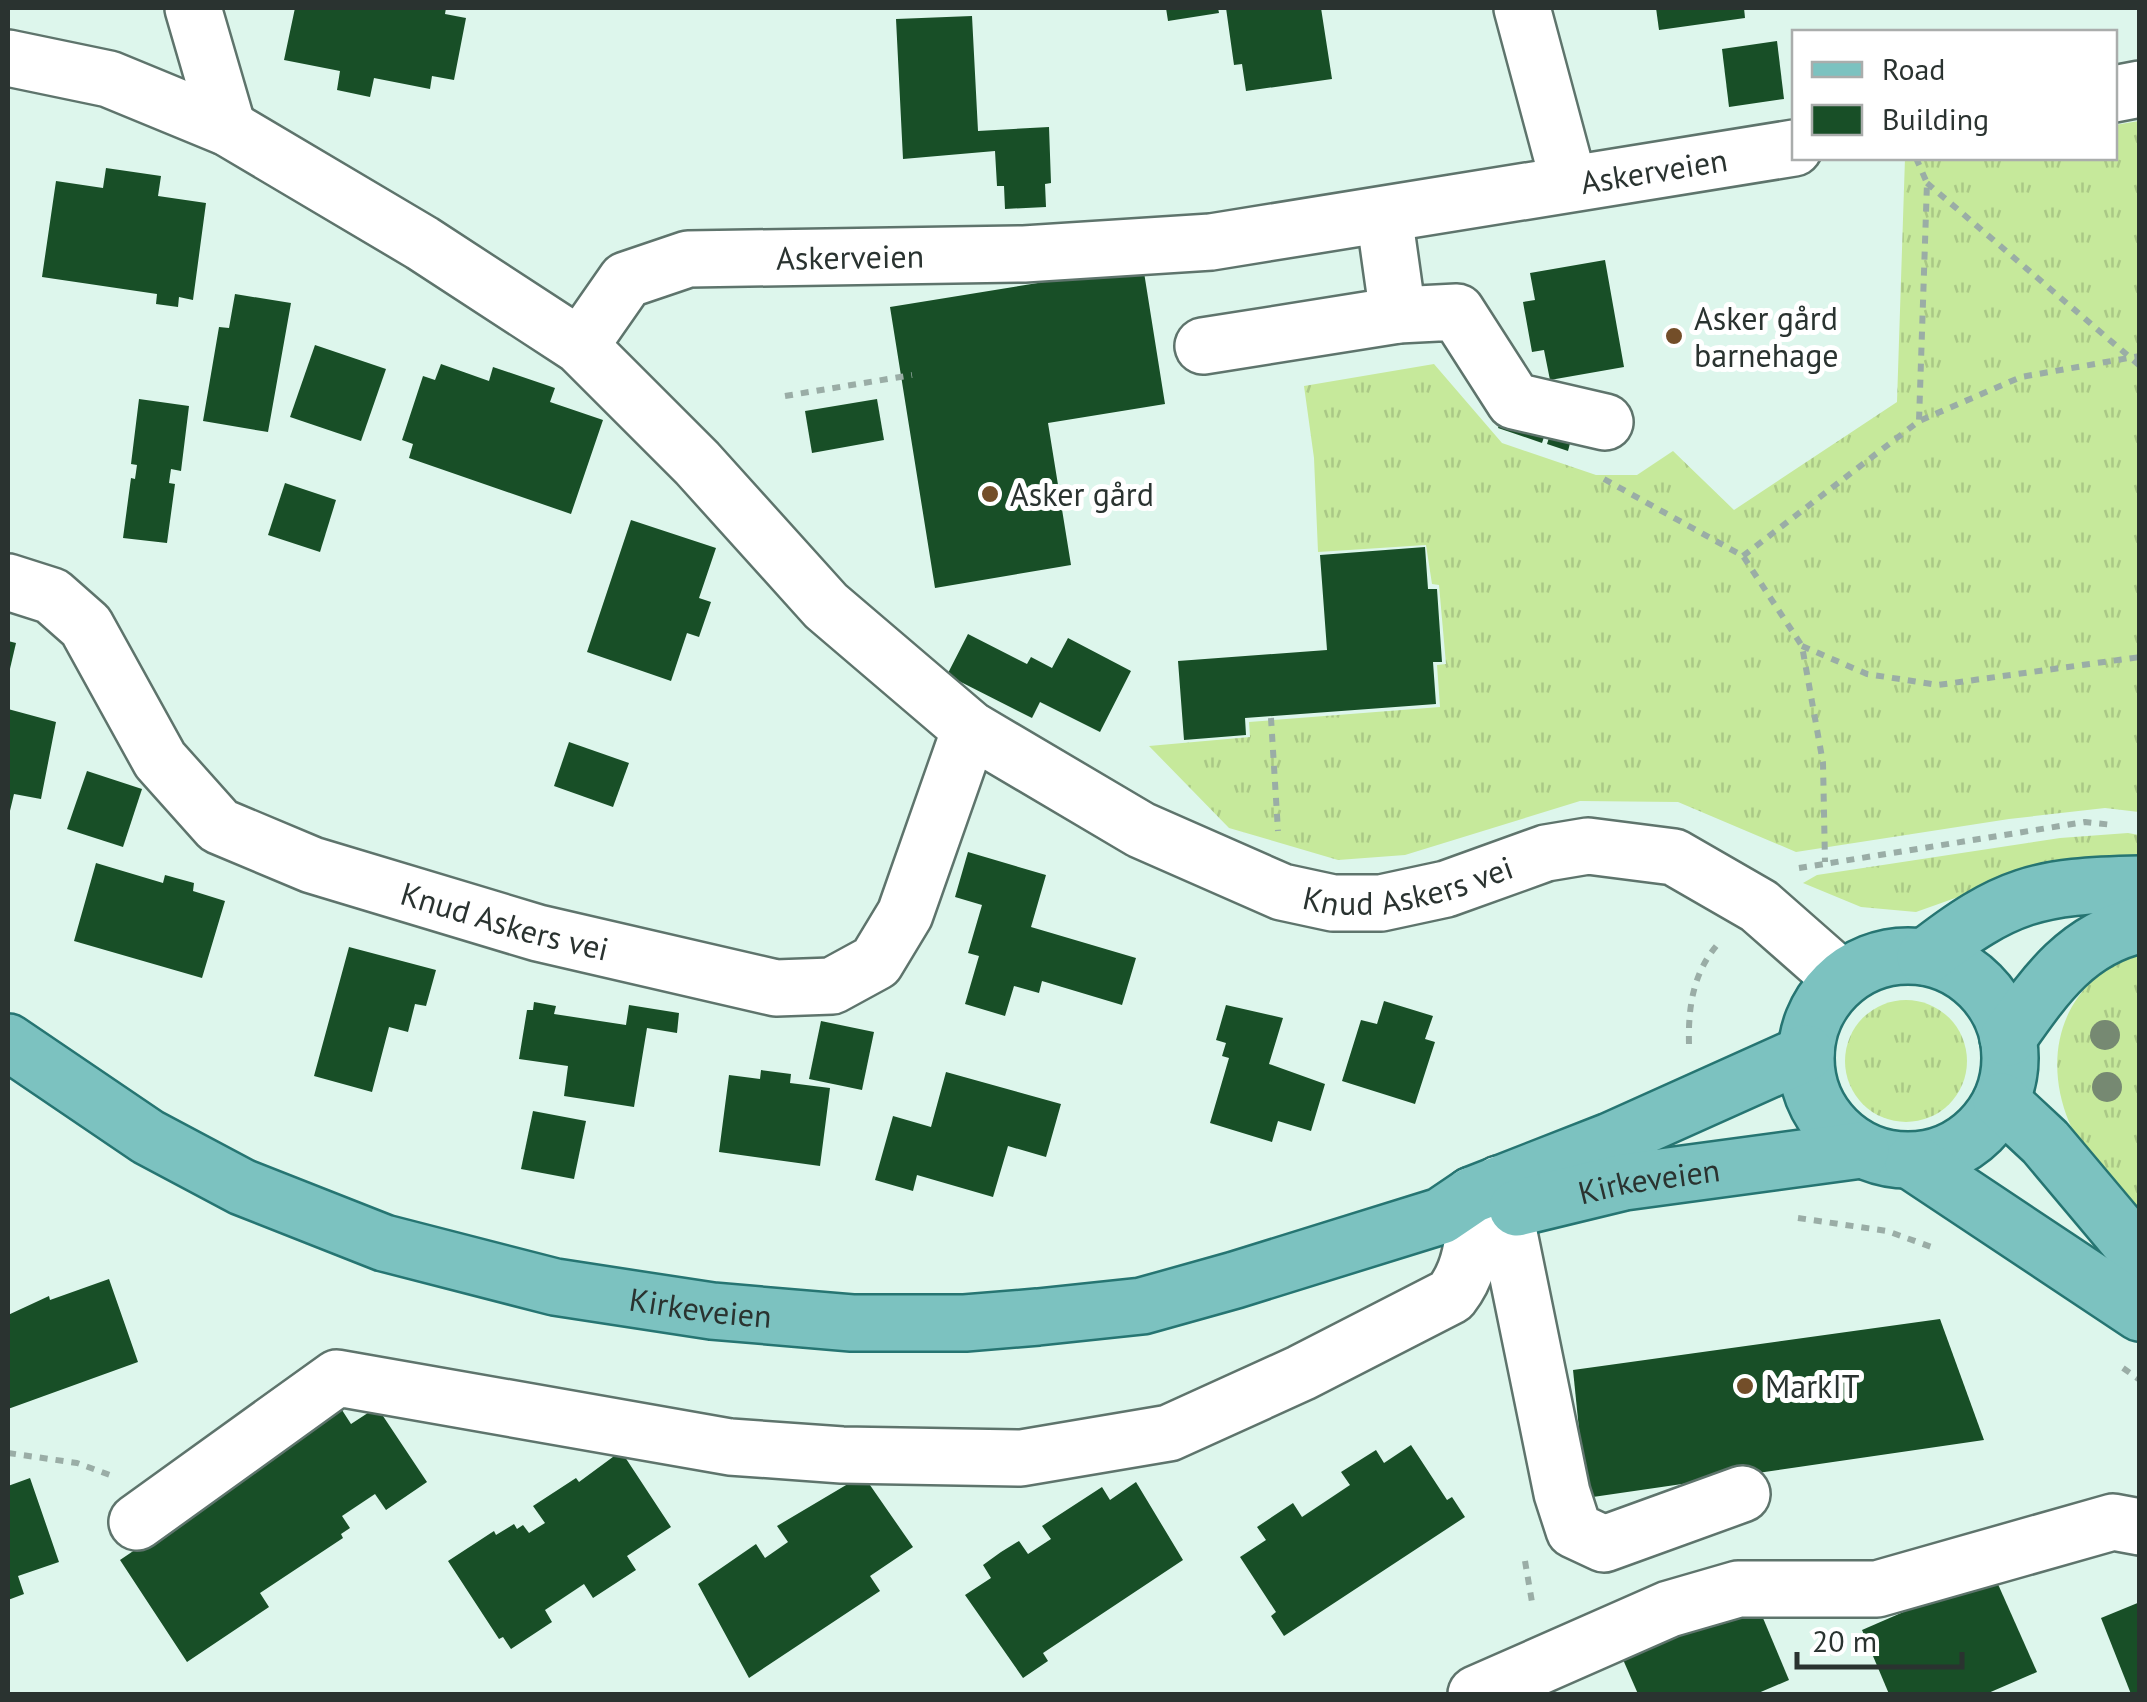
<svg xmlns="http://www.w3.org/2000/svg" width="2147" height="1702" viewBox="0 0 2147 1702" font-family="'PT Sans',sans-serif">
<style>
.grass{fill:url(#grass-tufts)}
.building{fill:#184f27}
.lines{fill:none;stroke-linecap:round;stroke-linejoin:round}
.minor-casing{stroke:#5e746c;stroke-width:60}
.major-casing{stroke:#267572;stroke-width:60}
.path{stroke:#9aada6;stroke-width:6;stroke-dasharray:8 8;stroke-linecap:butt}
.minor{stroke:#fff;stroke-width:55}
.major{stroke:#7cc2c0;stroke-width:55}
.tree{fill:#768972}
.poi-dot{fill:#734e29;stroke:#fff;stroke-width:4}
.labels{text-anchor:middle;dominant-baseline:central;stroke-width:10;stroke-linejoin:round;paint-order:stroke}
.street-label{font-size:32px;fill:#2a3330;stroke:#fff}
.poi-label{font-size:32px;fill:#2a3330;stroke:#fff;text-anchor:start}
</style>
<defs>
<pattern id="grass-tufts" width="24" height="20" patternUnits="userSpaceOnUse" patternTransform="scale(2.5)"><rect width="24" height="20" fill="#c6e99b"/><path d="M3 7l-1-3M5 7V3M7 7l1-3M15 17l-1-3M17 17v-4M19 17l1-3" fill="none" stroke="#aac886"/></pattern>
</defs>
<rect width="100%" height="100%" fill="#ddf6ec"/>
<g class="grass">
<polygon points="2139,121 2139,812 2105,808 2009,819 1796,852 1678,802 1580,801 1405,855 1338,860 1229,828 1149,746 1250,737 1249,722 1440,707 1437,665 1446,664 1439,585 1432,584 1426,545 1318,552 1314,458 1304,386 1434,364 1502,443 1596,475 1637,475 1673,451 1734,510 1897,402 1905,158 2114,158 2115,125"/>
<polygon points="2128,833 2139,835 2139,860 2006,880 1916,912 1861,907 1803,883 1817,875 2060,838"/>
<path d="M2139,955v269c-23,-32 -54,-65 -70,-102 -29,-71 -4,-144 70,-167z"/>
<circle cx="1906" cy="1061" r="61"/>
</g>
<g class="building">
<polygon points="295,8 446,8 445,14 466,18 454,80 432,76 430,89 374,78 370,97 337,90 340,71 284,60"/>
<polygon points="1166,8 1218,8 1219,13 1168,21"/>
<polygon points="1226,8 1321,8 1332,79 1246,91 1242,64 1234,65"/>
<polygon points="1656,8 1744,8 1745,18 1659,30"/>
<polygon points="972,16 978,131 1049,127 1051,183 1045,184 1046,207 1005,209 1004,186 997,186 995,151 903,159 896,19"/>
<polygon points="1777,41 1784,99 1729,107 1722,49"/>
<polygon points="106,168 161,176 158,196 206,203 193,300 179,297 178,307 156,304 157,294 42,277 56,181 103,188"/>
<polygon points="1605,260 1624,367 1550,380 1544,350 1532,352 1523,302 1535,300 1530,273"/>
<polygon points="1143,266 1165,404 1048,423 1071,565 935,588 890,307"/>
<polygon points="235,294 291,303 268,432 203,421 219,327 229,328"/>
<polygon points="315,345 386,369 361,441 290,417"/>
<polygon points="441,364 489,381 493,367 555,388 550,402 603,420 571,514 409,458 413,444 402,440 423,376 435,380"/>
<polygon points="139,399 189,406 181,471 171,469 169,483 175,484 167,543 123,538 131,478 135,479 137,465 131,464"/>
<polygon points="877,399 884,440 812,453 805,411"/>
<polygon points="1506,407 1549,422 1542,443 1498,428"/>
<polygon points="1553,425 1573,432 1568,451 1547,444"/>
<polygon points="285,483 336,500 320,552 268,535"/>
<polygon points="631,520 716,548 699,598 711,602 699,637 687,633 671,681 587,652"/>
<polygon points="1425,547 1428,589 1437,589 1442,662 1433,662 1436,704 1245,718 1246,735 1184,740 1178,661 1327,650 1320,555"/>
<polygon points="968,634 1027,664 1031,657 1052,668 1068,638 1131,671 1100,732 1040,702 1032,718 947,675"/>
<polygon points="8,641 16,643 9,673 8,673"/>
<polygon points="8,709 56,722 41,799 14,794 9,815"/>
<polygon points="569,742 629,763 613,807 554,786"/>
<polygon points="87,771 142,789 123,847 67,829"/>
<polygon points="968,852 1046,875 1031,927 1136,958 1122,1005 1042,981 1039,993 1014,986 1005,1016 965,1004 979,956 968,953 982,905 955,897"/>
<polygon points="96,863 163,883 165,875 194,883 193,891 225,901 202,978 74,941"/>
<polygon points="349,947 436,970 426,1006 415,1004 408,1032 389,1027 372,1092 314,1076"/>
<polygon points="1384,1001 1433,1016 1425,1039 1435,1042 1415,1104 1342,1081 1361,1020 1377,1024"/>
<polygon points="534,1002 556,1006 554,1014 626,1025 629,1005 679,1013 677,1033 647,1028 634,1107 564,1096 568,1066 519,1059 527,1010 533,1010"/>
<polygon points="1226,1005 1283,1018 1269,1064 1325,1084 1311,1131 1278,1121 1272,1142 1210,1123 1229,1058 1222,1056 1226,1043 1216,1040"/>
<polygon points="821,1021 874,1032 862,1090 809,1079"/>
<polygon points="761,1070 791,1074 790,1083 830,1088 820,1166 719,1152 729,1075 760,1079"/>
<polygon points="946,1072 1061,1104 1046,1157 1008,1146 993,1197 917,1175 913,1191 875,1180 893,1116 931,1127"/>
<polygon points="533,1111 586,1121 574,1179 521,1169"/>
<polygon points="109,1279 138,1362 8,1409 8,1315 49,1296 50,1300"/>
<polygon points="1940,1319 1984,1440 1586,1498 1573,1370"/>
<polygon points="377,1407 427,1482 386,1510 375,1494 342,1516 350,1528 341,1534 343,1538 260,1593 269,1607 187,1662 120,1560 342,1410 351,1424"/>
<polygon points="1411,1445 1447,1500 1452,1497 1465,1517 1284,1636 1271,1616 1276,1612 1240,1557 1266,1540 1257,1527 1293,1503 1302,1517 1350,1485 1341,1472 1376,1450 1384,1463"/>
<polygon points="621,1451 671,1527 627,1556 636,1570 593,1598 584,1584 545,1610 552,1622 511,1649 503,1637 499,1639 448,1561 494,1531 496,1535 514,1524 517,1529 523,1525 529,1533 545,1523 533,1506 576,1478 579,1482"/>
<polygon points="863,1475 913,1547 870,1576 880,1591 749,1678 698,1584 756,1544 765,1558 788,1542 777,1526"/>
<polygon points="30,1478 59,1562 18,1576 24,1594 8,1600 8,1486"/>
<polygon points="1136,1482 1183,1560 1043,1653 1048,1661 1023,1678 965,1595 991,1578 983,1565 1001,1552 1019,1541 1028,1554 1051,1539 1042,1526 1102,1487 1110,1500"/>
<polygon points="1993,1573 2037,1672 1986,1694 1889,1694 1862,1630"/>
<polygon points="1755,1599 1789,1680 1756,1694 1638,1694 1621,1655"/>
<polygon points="2140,1602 2140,1694 2131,1694 2101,1618"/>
</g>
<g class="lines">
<defs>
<g id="minor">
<polyline points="193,8 228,128"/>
<polyline points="1522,8 1569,183"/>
<path id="s1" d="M8,58l101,21 119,49 194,115 158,103 117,117 129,143 144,123 171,101 141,62 51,11h48l65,-14 100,-36 42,-7 86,11 85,49 83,73"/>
<polyline points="2114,94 2140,89"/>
<polyline points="1384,215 1398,315"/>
<path id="s2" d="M580,346l46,-66 62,-21 336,-5 187,-12 583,-94"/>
<polyline points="1203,346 1398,315 1457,312 1514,401 1605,422"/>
<path id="s3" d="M8,582l44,14 34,30 74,134 59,66 93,39 226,68 238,55 56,-2 44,-24 29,-48 65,-185"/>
<polyline points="1499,1184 1562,1493 1574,1530 1604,1544 1742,1494"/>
<path d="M137,1522l200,-144 393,69 112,8 179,3 148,-25 132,-60 150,-77c22,-28 25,-66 21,-101"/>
<polyline points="1476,1694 1669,1609 1738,1589 1877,1589 2113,1522 2140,1527"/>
</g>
<g id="major">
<circle cx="1908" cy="1058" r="102"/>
<path d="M1925,957c81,-63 112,-71 215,-73"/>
<path d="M2008,1038c36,-51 68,-99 132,-113"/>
<path id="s4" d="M8,1042l140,95 94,50 142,56 171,44 157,24 140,12h113l73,-6 104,-11 93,-26 206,-64 31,-21 138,-54 196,-88"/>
<polyline points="2001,1101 2045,1142 2140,1255"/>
<polyline points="1913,1162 2140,1313"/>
<path id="s5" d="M1517,1208l107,-26 237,-32"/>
</g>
</defs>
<use href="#minor" class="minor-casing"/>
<use href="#major" class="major-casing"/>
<g class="path">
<polyline points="1916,158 1927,183 1919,421"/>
<polyline points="1927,183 2140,366"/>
<polyline points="785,396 912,375"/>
<polyline points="1604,479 1743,556 1802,646 1823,763 1825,862"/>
<polyline points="1743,556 1919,421 2021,377 2140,356"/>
<polyline points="1802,646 1867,674 1938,685 2140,657"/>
<polyline points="1271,718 1278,831"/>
<polyline points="1799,868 2085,822 2113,825"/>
<path d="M1689,1044c-1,-36 4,-72 29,-100"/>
<polyline points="1798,1218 1887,1231 1937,1249"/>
<polyline points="2123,1368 2140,1380"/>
<polyline points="8,1453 77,1463 110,1475"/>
<polyline points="1525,1561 1533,1608"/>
</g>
<use href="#minor" class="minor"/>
<use href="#major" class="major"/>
</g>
<g class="tree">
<circle cx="2105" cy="1035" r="15"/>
<circle cx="2107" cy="1087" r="15"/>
</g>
<g class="poi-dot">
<circle cx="1674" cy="336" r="10"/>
<circle cx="990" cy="494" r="10"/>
<circle cx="1745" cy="1386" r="10"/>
</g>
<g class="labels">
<g class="street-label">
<text stroke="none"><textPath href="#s2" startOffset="1118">Askerveien</textPath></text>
<text stroke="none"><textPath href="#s2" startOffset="308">Askerveien</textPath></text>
<text stroke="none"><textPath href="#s1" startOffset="1675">Knud Askers vei</textPath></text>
<text stroke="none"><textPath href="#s3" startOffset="635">Knud Askers vei</textPath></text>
<text stroke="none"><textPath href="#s5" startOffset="135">Kirkeveien</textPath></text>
<text stroke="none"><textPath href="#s4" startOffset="752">Kirkeveien</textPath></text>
</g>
<g class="poi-label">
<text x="1694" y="318">Asker gård<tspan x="1694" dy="37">barnehage</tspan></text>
<text x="1010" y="494">Asker gård</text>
<text x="1765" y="1386">MarkIT</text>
</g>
</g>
<rect width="2147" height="1702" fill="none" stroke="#2a3330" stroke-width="20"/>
<rect x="1792" y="30" width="325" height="130" fill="#ffffff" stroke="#aaadac" stroke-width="2.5"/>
<rect x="1812" y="62" width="50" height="15" fill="#7cc2c0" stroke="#aaadac" stroke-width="2.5"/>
<text x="1882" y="80" font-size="30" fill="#2a3330">Road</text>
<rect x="1812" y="105" width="50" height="30" fill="#184f27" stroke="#aaadac" stroke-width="2.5"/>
<text x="1882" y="130" font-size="30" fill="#2a3330">Building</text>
<path d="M1797 1652v15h165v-15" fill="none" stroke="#2a3330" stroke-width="5"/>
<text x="1812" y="1652" font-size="30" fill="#2a3330" stroke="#ffffff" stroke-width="8" paint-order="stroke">20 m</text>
</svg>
